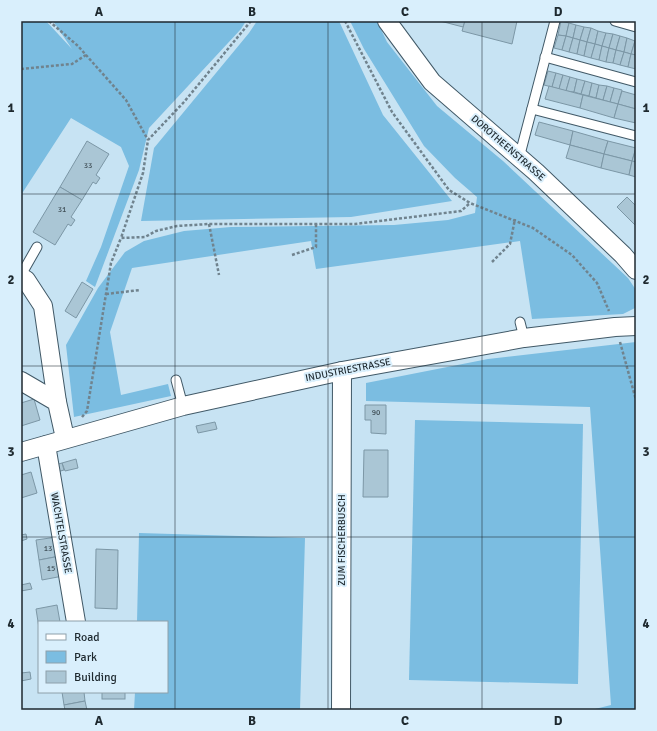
<svg xmlns="http://www.w3.org/2000/svg" width="657" height="731" viewBox="0 0 657 731" font-family="Signika,sans-serif">
<style>
.green{fill:#7bbde1}
.building{fill:#aac6d5;stroke:#7c97a6}
.lines{fill:none;stroke-linecap:round;stroke-linejoin:round}
.lane-casing{stroke:#415967;stroke-width:11}
.street-casing{stroke:#415967;stroke-width:20}
.path{stroke:#70838e;stroke-width:2.5;stroke-dasharray:3 2;stroke-linecap:butt}
.lane{stroke:#fff;stroke-width:9}
.street{stroke:#fff;stroke-width:18}
.grid{fill:none;stroke:#1e292f;stroke-width:1;stroke-opacity:0.55}
.labels{text-anchor:middle;dominant-baseline:central;stroke-width:4;stroke-linejoin:round;paint-order:stroke}
.number-label{font-size:8px;fill:#415058}
.street-label{font-size:10px;fill:#1e292f;stroke:#d9effc}
.neatline{fill:none;stroke:#1e292f;stroke-width:1.5}
.grid-label{font-size:13px;text-anchor:middle;font-weight:bold;fill:#1e292f}
</style>
<rect width="100%" height="100%" fill="#c7e3f3"/>
<g class="green">
<polygon points="21,21 46,21 72,49 53,21 246,21 241,29 149,128 139,170 95,287 86,281 101,247 129,166 121,147 71,118 21,195"/>
<polygon points="257,21 339,21 383,115 452,201 351,217 141,221 154,148 249,33"/>
<polygon points="350,21 377,21 387,42 437,106 503,161 628,278 636,290 635,308 623,314 532,319 520,241 316,269 311,241 132,268 110,332 121,395 168,384 171,396 74,417 66,345 98,288 125,252 144,241 184,231 231,227 394,225 448,220 475,213 477,197 455,178 424,146 364,49"/>
<polygon points="636,342 636,710 591,710 611,705 590,407 366,401 366,383 488,359"/>
<polygon points="415,420 583,424 578,684 409,680"/>
<polygon points="139,533 305,538 300,710 134,710 135,692 167,692 167,622 137,622"/>
</g>
<g class="building">
<polygon points="440,21 465,21 463,27"/>
<polygon points="465,21 517,21 512,44 462,31"/>
<polygon points="561,21 569,23 566,36 558,35"/>
<polygon points="569,23 576,25 573,38 566,36"/>
<polygon points="576,25 584,27 580,40 573,38"/>
<polygon points="584,27 591,28 587,42 580,40"/>
<polygon points="591,28 598,31 595,44 587,42"/>
<polygon points="598,31 606,33 602,46 595,44"/>
<polygon points="606,33 613,34 609,48 602,46"/>
<polygon points="613,34 620,36 616,50 609,48"/>
<polygon points="558,35 566,36 562,50 554,48"/>
<polygon points="566,36 573,38 569,52 562,50"/>
<polygon points="620,36 627,38 624,52 616,50"/>
<polygon points="573,38 580,40 577,54 569,52"/>
<polygon points="627,38 635,41 631,54 624,52"/>
<polygon points="580,40 587,42 584,56 577,54"/>
<polygon points="635,41 636,41 636,55 631,54"/>
<polygon points="587,42 595,44 591,58 584,56"/>
<polygon points="595,44 602,46 599,60 591,58"/>
<polygon points="602,46 609,48 606,62 599,60"/>
<polygon points="609,48 616,50 613,63 606,62"/>
<polygon points="616,50 624,52 620,65 613,63"/>
<polygon points="624,52 631,54 628,67 620,65"/>
<polygon points="631,54 636,55 636,69 628,67"/>
<polygon points="548,71 556,73 552,87 544,85"/>
<polygon points="556,73 563,75 559,89 552,87"/>
<polygon points="563,75 570,77 566,91 559,89"/>
<polygon points="570,77 577,79 574,92 566,91"/>
<polygon points="577,79 585,81 581,94 574,92"/>
<polygon points="585,81 592,83 589,96 581,94"/>
<polygon points="592,83 599,85 596,98 589,96"/>
<polygon points="599,85 607,86 603,100 596,98"/>
<polygon points="549,86 583,95 580,108 545,99"/>
<polygon points="607,86 614,88 610,102 603,100"/>
<polygon points="614,88 622,90 618,104 610,102"/>
<polygon points="622,91 636,95 636,109 618,104"/>
<polygon points="583,95 618,104 614,118 580,108"/>
<polygon points="618,104 636,109 636,123 614,118"/>
<polygon points="539,122 573,131 570,145 535,135"/>
<polygon points="573,131 608,141 604,154 570,145"/>
<polygon points="87,141 109,154 96,175 100,178 96,184 93,182 82,200 60,187"/>
<polygon points="608,141 636,148 632,161 604,154"/>
<polygon points="570,145 604,154 601,168 566,158"/>
<polygon points="636,148 636,162 632,161"/>
<polygon points="604,154 632,161 629,175 601,168"/>
<polygon points="632,161 636,162 636,177 629,175"/>
<polygon points="60,187 82,200 71,217 75,220 71,226 68,224 55,245 33,232"/>
<polygon points="627,197 636,206 636,226 617,207"/>
<polygon points="82,282 93,289 76,318 65,311"/>
<polygon points="34,399 40,420 21,426 21,403"/>
<polygon points="365,405 386,405 386,434 371,433 371,420 365,420"/>
<polygon points="215,422 217,429 198,433 196,426"/>
<polygon points="364,450 388,450 388,497 363,497"/>
<polygon points="76,459 78,468 65,471 62,463"/>
<polygon points="62,463 64,470 57,472 55,465"/>
<polygon points="31,472 37,493 21,498 21,475"/>
<polygon points="26,534 27,539 21,541 21,535"/>
<polygon points="57,537 60,556 39,560 36,540"/>
<polygon points="96,549 118,550 117,609 95,608"/>
<polygon points="60,556 63,576 42,580 39,560"/>
<polygon points="30,583 32,589 21,591 21,585"/>
<polygon points="57,605 60,622 39,622 39,628 36,609"/>
<polygon points="30,672 31,679 21,681 21,673"/>
<polygon points="62,692 84,692 85,701 64,705"/>
<rect x="102" y="692" width="23" height="7"/>
<polygon points="85,701 87,710 65,710 64,705"/>
</g>
<g class="lines">
<defs>
<g id="lane">
<polyline points="615,21 636,27"/>
<polyline points="545,57 636,82"/>
<polyline points="532,109 636,136"/>
<polyline points="519,158 555,21"/>
<polyline points="21,275 37,247"/>
<polyline points="520,322 524,338"/>
<polyline points="176,380 183,406"/>
</g>
<g id="street">
<polyline points="387,21 432,82 536,172 623,255 636,270"/>
<polyline points="21,277 26,280 43,306 57,402"/>
<polyline points="21,381 57,402 65,438"/>
<polyline points="46,445 76,622"/>
<polyline points="21,452 183,406 342,371 524,338 615,327 636,326"/>
<polyline points="341,710 342,371"/>
</g>
</defs>
<use href="#lane" class="lane-casing"/>
<use href="#street" class="street-casing"/>
<g class="path">
<polyline points="49,21 78,46 126,100 148,140"/>
<polyline points="251,21 184,102 148,140 143,173 121,238 145,237 156,231 177,226 209,224 355,224 461,211 470,203"/>
<polyline points="345,21 392,112 449,190 470,203 533,228 572,255 597,283 609,311"/>
<polyline points="21,69 72,64 86,55"/>
<polyline points="209,224 219,275"/>
<polyline points="292,255 316,247 316,224"/>
<polyline points="492,262 510,244 515,219"/>
<polyline points="106,294 140,290"/>
<polyline points="620,342 636,400"/>
<polyline points="82,417 87,411 111,263 121,238"/>
</g>
<use href="#lane" class="lane"/>
<use href="#street" class="street"/>
</g>
<path class="grid" d="M175,21v689M328,21v689M482,21v689M21,194h615M21,366h615M21,537h615"/>
<g class="labels">
<g class="number-label">
<text x="88" y="165">33</text>
<text x="62" y="209">31</text>
<text x="376" y="412">90</text>
<text x="48" y="548">13</text>
<text x="51" y="568">15</text>
</g>
<g class="street-label">
<text transform="translate(508 148) rotate(41)">DOROTHEENSTRASSE</text>
<text transform="translate(348 370) rotate(-11)">INDUSTRIESTRASSE</text>
<text transform="translate(61 533) rotate(80)">WACHTELSTRASSE</text>
<text transform="translate(342 540) rotate(-90)">ZUM FISCHERBUSCH</text>
</g>
</g>
<rect width="657" height="731" fill="none" stroke="#d9effc" stroke-width="44"/>
<rect x="38" y="621" width="130" height="72" fill="#d9effc" stroke="#8ea0aa"/>
<rect x="46" y="634" width="20" height="6" fill="#ffffff" stroke="#8ea0aa"/>
<text x="74" y="641" font-size="12" fill="#1e292f">Road</text>
<rect x="46" y="651" width="20" height="12" fill="#7bbde1" stroke="#8ea0aa"/>
<text x="74" y="661" font-size="12" fill="#1e292f">Park</text>
<rect x="46" y="671" width="20" height="12" fill="#aac6d5" stroke="#8ea0aa"/>
<text x="74" y="681" font-size="12" fill="#1e292f">Building</text>
<rect x="22" y="22" width="613" height="687" class="neatline"/>
<g class="grid-label">
<text x="99" y="16">A</text>
<text x="252" y="16">B</text>
<text x="405" y="16">C</text>
<text x="558" y="16">D</text>
<text x="11" y="112">1</text>
<text x="646" y="112">1</text>
<text x="11" y="284">2</text>
<text x="646" y="284">2</text>
<text x="11" y="456">3</text>
<text x="646" y="456">3</text>
<text x="11" y="628">4</text>
<text x="646" y="628">4</text>
<text x="99" y="725">A</text>
<text x="252" y="725">B</text>
<text x="405" y="725">C</text>
<text x="558" y="725">D</text>
</g>
</svg>
